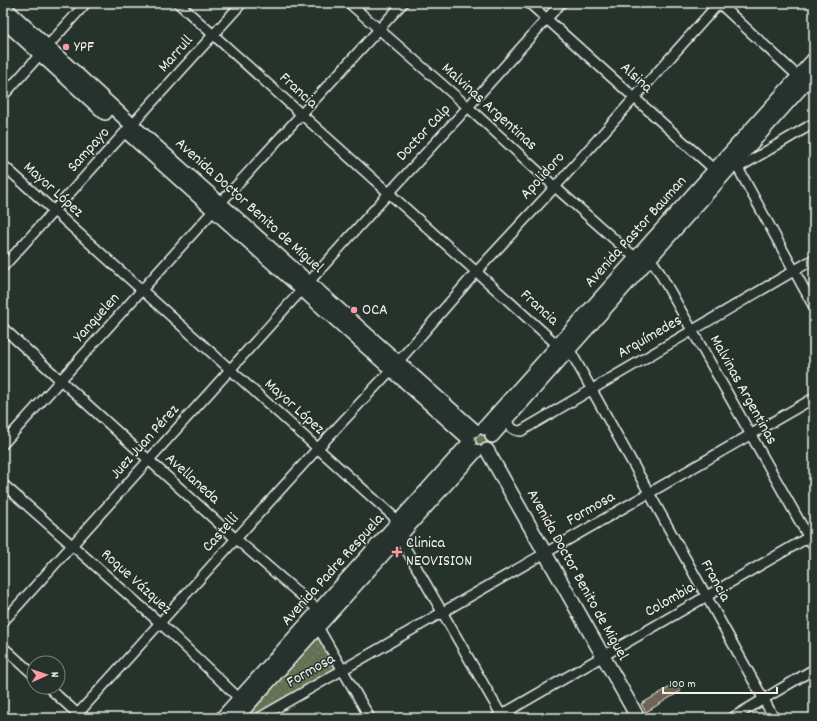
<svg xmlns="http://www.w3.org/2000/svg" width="817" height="721" viewBox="0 0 817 721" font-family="Dekko,sans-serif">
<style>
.park{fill:url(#park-dots);stroke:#abb09d}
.building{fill:#6d6357;stroke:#f4f1e8}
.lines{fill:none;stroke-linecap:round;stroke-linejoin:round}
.minor-casing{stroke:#f4f1e8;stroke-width:12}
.secondary-casing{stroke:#f4f1e8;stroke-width:16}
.minor{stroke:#26332d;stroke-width:9}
.secondary{stroke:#26332d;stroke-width:13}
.poi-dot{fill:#ff9aa2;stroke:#26332d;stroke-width:1.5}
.labels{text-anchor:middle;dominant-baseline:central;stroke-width:3;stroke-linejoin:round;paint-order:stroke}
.poi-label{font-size:16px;fill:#f4f1e8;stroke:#26332d;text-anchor:start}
.street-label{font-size:16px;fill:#f4f1e8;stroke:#26332d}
</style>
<defs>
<pattern id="park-dots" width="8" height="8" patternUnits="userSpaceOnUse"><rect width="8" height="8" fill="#627052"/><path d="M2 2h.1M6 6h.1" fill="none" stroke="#79856b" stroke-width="1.8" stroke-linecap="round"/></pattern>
</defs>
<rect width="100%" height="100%" fill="#26332d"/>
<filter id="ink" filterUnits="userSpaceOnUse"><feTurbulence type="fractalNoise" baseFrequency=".025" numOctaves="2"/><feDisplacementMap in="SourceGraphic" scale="8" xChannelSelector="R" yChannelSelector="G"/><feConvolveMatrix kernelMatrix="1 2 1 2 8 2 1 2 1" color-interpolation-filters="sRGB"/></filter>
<g filter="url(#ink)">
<g class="park">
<circle cx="481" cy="440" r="7"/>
<polygon points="317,635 339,667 250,718 247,712"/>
</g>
<polygon class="building" points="677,683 681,691 646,712 641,704"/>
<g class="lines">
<defs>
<g id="minor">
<polyline points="178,3 553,341 568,349 572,354 774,718"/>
<polyline points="349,3 468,107 555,187 639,261"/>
<polyline points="529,3 718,173"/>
<polyline points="719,3 801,79"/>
<polyline points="3,96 86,3"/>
<polyline points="730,159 735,163 738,168 814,307"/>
<polyline points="3,165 394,517 397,523 399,537 503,718"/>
<polyline points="738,168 814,123"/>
<polyline points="646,255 650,258 657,268 814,547"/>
<polyline points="3,267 242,3"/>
<polyline points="3,328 236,539 323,614"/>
<path d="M508,417c1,8 3,14 13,14l293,-172"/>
<polyline points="3,444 214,210 403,3"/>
<polyline points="3,484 160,623 243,702"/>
<polyline points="3,622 389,193 468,107 561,3"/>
<polyline points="314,623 318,627 370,718"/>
<polyline points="3,647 34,675"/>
<polyline points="48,687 81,717"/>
<polyline points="74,718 318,448 391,370 477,271 555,187 719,3"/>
<polyline points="259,718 814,398"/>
<polyline points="496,718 814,534"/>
<polyline points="732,718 814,669"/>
</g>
<g id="secondary">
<polyline points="3,6 132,125 474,430"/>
<polyline points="3,20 105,113"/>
<polyline points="130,135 468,438"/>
<polyline points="484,428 814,59"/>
<polyline points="492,436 814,73"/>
<polyline points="487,450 638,718"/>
<polyline points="222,718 469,443"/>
<polyline points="236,718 476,451"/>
</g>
</defs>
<use href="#minor" class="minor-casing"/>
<use href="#secondary" class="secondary-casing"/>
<use href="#minor" class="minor"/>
<use href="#secondary" class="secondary"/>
</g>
</g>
<g class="poi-dot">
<circle cx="66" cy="47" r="4"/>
<circle cx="354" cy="310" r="4"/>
<path d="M395 546h4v4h4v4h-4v4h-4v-4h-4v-4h4z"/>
</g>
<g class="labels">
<g class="poi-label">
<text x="74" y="47">YPF</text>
<text x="362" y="310">OCA</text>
<text x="406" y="543">Clinica<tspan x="406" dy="18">NEOVISION</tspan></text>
</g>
<g class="street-label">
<text transform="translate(176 54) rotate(-48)">Marrull</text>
<text transform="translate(636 78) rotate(42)">Alsina</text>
<text transform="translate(298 91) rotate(42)">Francia</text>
<text transform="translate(489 107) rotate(42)">Malvinas Argentinas</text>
<text transform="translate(424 133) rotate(-47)">Doctor Calp</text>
<text transform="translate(89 150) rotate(-48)">Sampayo</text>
<text transform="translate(543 176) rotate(-48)">Apolidoro</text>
<text transform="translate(53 190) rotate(42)">Mayor López</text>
<text transform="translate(249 206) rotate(42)">Avenida Doctor Benito de Miguel</text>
<text transform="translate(636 232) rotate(-48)">Avenida Pastor Bauman</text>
<text transform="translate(539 308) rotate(42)">Francia</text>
<text transform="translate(97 318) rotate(-48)">Yanquelen</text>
<text transform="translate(650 337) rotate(-30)">Arquímedes</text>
<text transform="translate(743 390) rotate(61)">Malvinas Argentinas</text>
<text transform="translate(294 407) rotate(42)">Mayor López</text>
<text transform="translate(145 442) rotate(-48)">Juez Juan Pérez</text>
<text transform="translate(192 479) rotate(42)">Avellaneda</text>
<text transform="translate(591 509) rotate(-30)">Formosa</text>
<text transform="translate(221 533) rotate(-48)">Castelli</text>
<text transform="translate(333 570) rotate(-48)">Avenida Padre Respuela</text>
<text transform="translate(577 575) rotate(61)">Avenida Doctor Benito de Miguel</text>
<text transform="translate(715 581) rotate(61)">Francia</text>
<text transform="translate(136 582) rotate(42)">Roque Vázquez</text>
<text transform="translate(670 600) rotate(-30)">Colombia</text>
<text transform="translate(311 671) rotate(-30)">Formosa</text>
</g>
</g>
<rect width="817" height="721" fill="none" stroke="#26332d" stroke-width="16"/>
<rect x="8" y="8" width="801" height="705" fill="none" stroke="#f4f1e8" stroke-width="1.5" filter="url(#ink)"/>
<g transform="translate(46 675) rotate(87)"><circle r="19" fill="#26332d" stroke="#787f78"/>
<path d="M0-3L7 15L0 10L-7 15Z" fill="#ff9aa2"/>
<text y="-6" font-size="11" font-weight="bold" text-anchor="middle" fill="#f4f1e8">N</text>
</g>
<path d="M663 687v6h114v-6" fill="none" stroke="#f4f1e8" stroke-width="2"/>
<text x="669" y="687" font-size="12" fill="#f4f1e8" stroke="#26332d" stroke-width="3" paint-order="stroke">100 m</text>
</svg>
